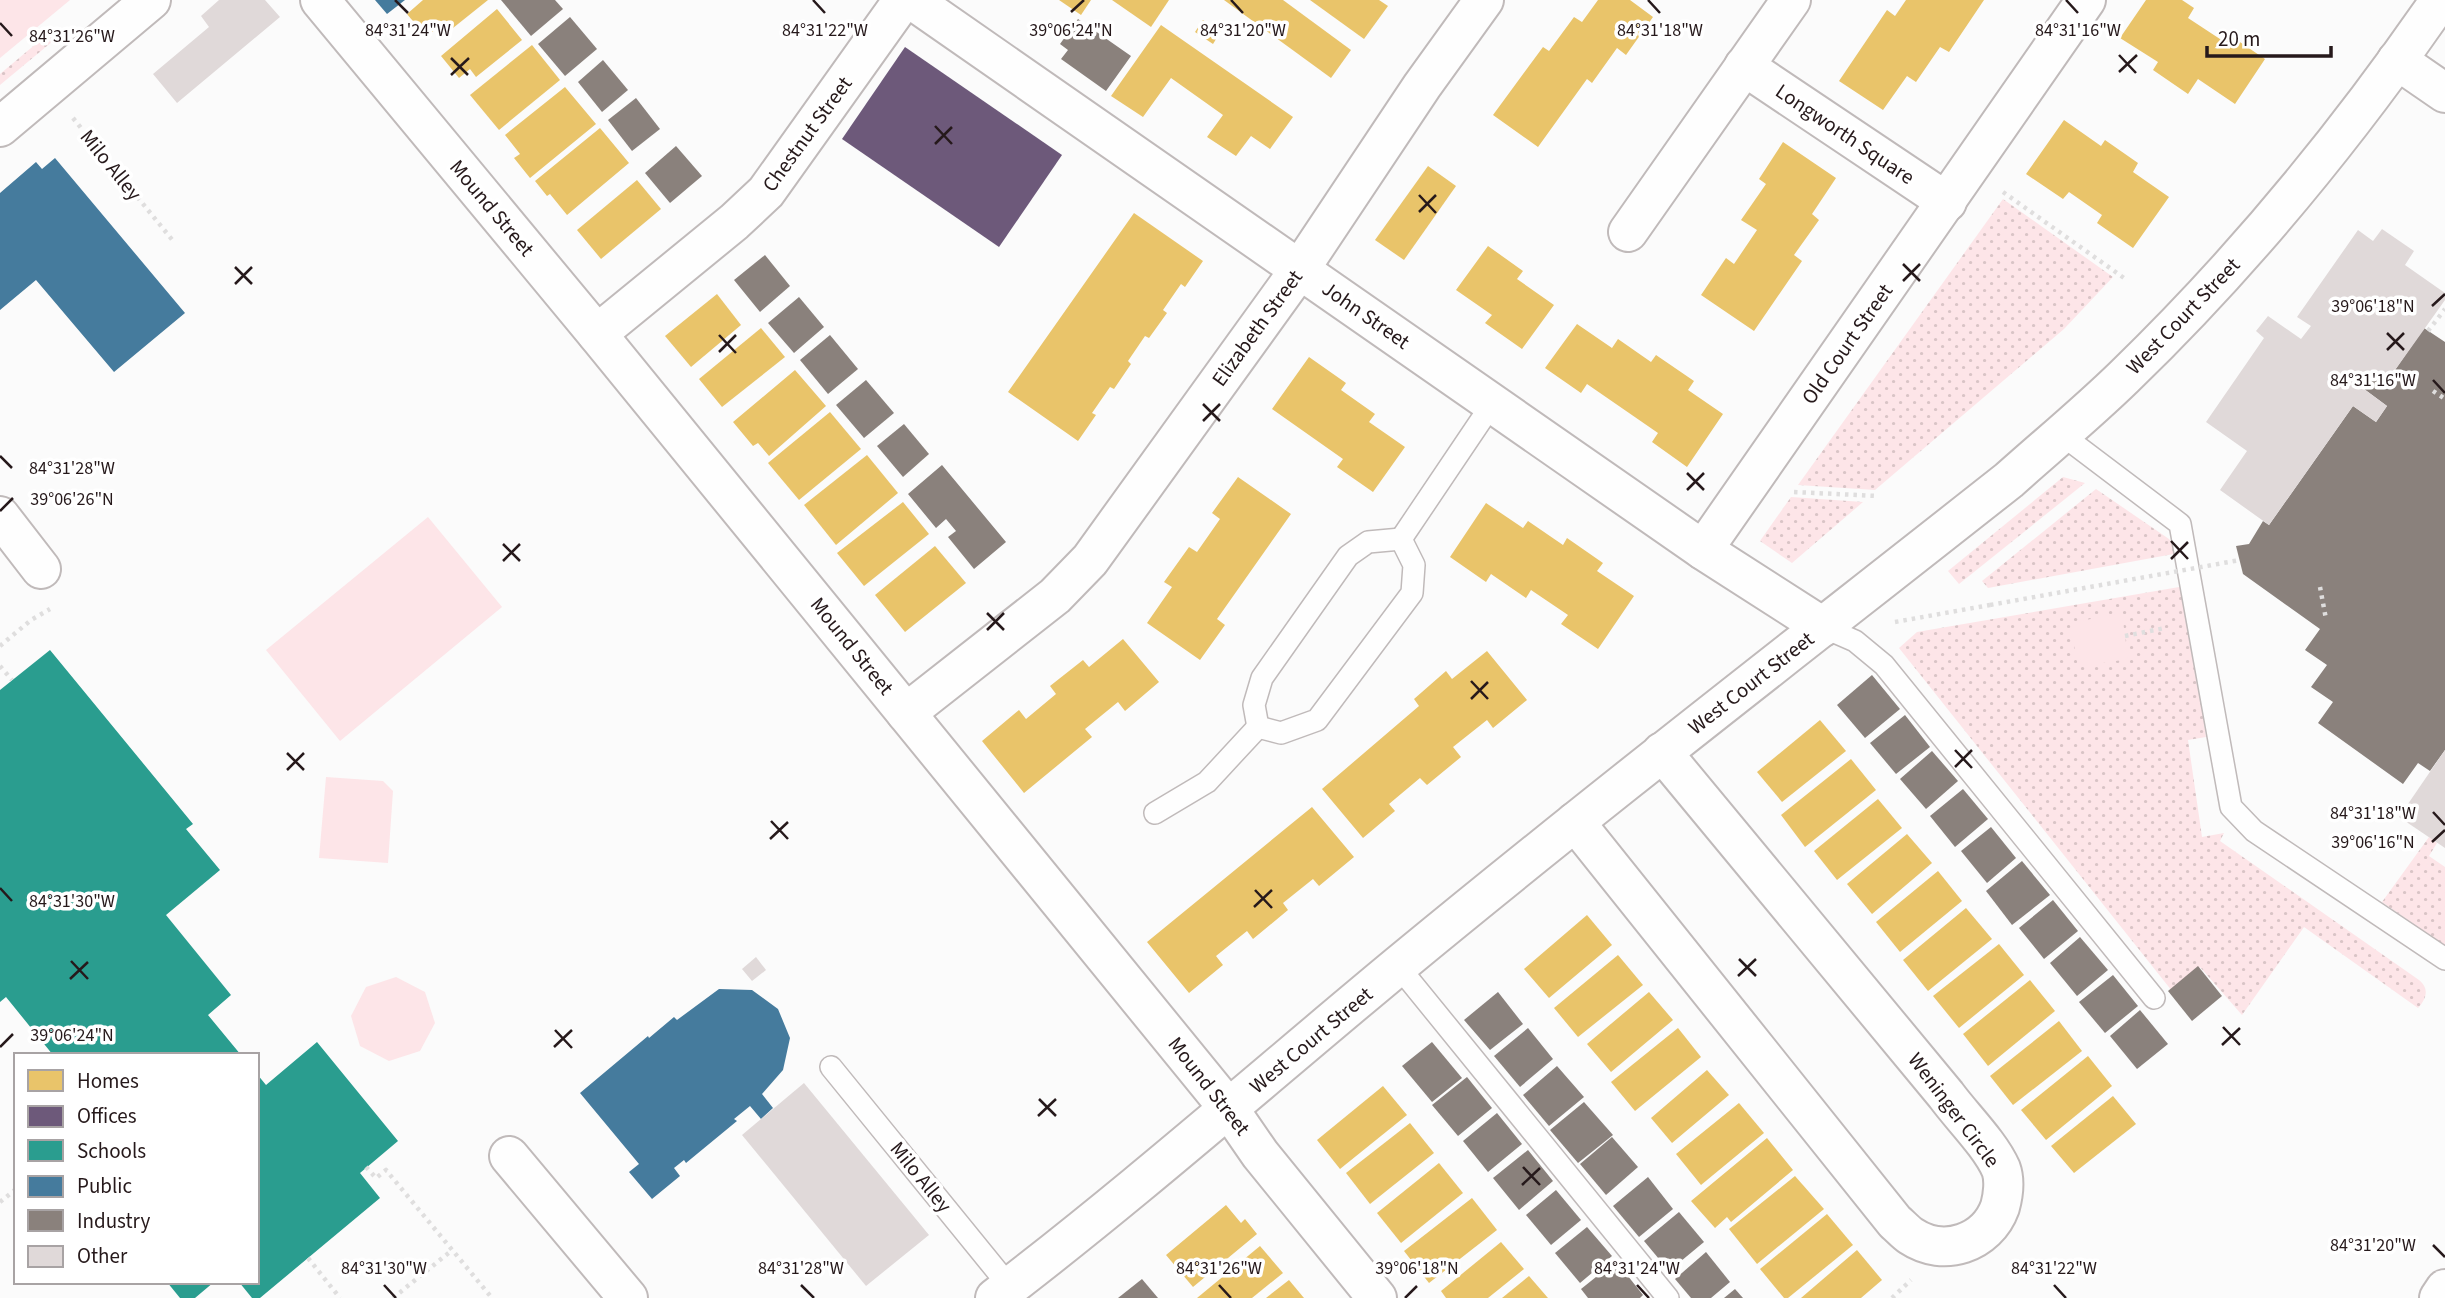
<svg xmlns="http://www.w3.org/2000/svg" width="2445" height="1298" viewBox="0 0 2445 1298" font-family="'Source Sans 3',sans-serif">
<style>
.grass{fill:url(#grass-dots)}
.park{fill:#fde5e8}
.homes{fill:#e9c46a}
.offices{fill:#6d597a}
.schools{fill:#2a9d8f}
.public{fill:#457b9d}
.industry{fill:#8a817c}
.building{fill:#e0d9d9}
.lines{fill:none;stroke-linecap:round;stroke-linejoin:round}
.lane-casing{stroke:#c0baba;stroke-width:24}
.street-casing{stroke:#c0baba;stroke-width:42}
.secondary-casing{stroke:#c0baba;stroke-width:42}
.primary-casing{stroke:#c0baba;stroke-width:42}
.path{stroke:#dfdede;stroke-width:4.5;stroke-dasharray:3.5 5;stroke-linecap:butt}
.lane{stroke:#fefefe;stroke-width:21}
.street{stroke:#fefefe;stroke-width:38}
.secondary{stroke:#fefefe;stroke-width:38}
.primary{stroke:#fefefe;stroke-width:38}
.path-bridge{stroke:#dfdede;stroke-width:4.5;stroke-dasharray:3.5 5;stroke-linecap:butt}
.ticks{fill:none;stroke:#26191b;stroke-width:2.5}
.labels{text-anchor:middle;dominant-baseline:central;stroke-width:7;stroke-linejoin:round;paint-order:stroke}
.street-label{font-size:21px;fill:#26191b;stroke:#fff}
.ticks-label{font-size:18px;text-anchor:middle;fill:#26191b;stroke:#fff;stroke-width:7;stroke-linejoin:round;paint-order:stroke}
</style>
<defs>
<pattern id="grass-dots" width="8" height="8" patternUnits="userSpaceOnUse" patternTransform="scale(1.75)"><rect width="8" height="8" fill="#fde5e8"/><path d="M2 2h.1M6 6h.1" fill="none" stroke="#d9c4c6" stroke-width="1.8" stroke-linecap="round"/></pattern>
</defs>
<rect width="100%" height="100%" fill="#fbfbfb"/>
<g class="grass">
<polygon points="56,27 53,41 0,85 0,74"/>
<polygon points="2003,199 2113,277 2064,329 1875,490 1798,485"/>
<polygon points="2063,477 2085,483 1959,584 1948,571"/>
<polygon points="2096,489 2169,539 2179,553 1988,588 1982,581"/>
<polygon points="1791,497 1863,502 1792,563 1760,541"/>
<path d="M2185,586l21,151 -18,3 14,97 22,-4 -4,8 199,139c11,9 7,19 -1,28l-114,-81 -62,88 -42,-48 -28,24 -273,-343 18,-16z"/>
<polygon points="2429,837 2437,843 2429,856 2445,867 2445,946 2382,902"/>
</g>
<g class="park">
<polygon points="0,0 70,0 0,58"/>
<polygon points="428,517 502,607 340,741 266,650"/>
<polygon points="2122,613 2128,659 2078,667 2070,623"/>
<polygon points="326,777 383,781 393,791 388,863 319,858"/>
<polygon points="396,977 425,992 435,1023 420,1051 389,1061 360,1046 351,1016 366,987"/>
</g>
<g class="homes">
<polygon points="423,0 488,0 443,36 437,28 426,37 407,14"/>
<polygon points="1059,0 1091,0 1081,15"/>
<polygon points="1112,0 1169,0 1151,27"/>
<polygon points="1224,0 1283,0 1351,50 1331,78"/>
<polygon points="1310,0 1379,0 1388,6 1364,39"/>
<polygon points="1598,0 1630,0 1653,17 1626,55 1617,48 1592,83 1587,79 1538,147 1493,115 1543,47 1549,51 1574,17 1582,22"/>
<polygon points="1906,0 1984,0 1949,52 1940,47 1916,82 1907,76 1883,110 1839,81 1887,10 1895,16"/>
<polygon points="2146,0 2182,0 2194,8 2188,18 2223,41 2228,34 2265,59 2235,104 2198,79 2188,94 2153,70 2158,62 2120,38"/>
<polygon points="497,9 522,40 476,77 470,69 459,78 441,56"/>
<polygon points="1203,20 1221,31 1213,44 1195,32"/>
<polygon points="1161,25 1293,117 1270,149 1251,136 1236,156 1207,137 1223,115 1171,78 1143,117 1111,96"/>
<polygon points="532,45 560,80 499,130 470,95"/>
<polygon points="565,87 596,124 530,178 514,158 520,154 505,135"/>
<polygon points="2064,120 2101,146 2105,140 2138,163 2133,172 2169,197 2133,248 2097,223 2102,215 2069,192 2063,199 2026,174"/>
<polygon points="600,128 629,163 567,215 550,194 547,196 535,181"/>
<polygon points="1783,142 1836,178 1812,214 1819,220 1794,255 1802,261 1754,331 1701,295 1726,258 1734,264 1757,230 1741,220 1766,184 1759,179"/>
<polygon points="1428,166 1456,186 1404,260 1375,240"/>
<polygon points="637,180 661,209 601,259 577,230"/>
<polygon points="1134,213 1203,261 1185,287 1181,284 1163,310 1167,313 1149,338 1145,336 1128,361 1131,364 1114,389 1110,387 1092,413 1096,415 1078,441 1008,392"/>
<polygon points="1488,246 1523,271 1517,279 1554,305 1522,349 1485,323 1492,315 1456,290"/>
<polygon points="717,294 741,325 691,367 665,336"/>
<polygon points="1577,324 1612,348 1618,339 1651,362 1656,355 1694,381 1688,390 1723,414 1687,467 1652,442 1658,433 1587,384 1581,393 1545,368"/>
<polygon points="761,328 785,357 722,407 699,379"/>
<polygon points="1309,357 1346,383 1341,390 1375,414 1369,422 1405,447 1373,492 1337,467 1343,459 1272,409"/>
<polygon points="795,370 826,406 769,456 758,443 753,446 733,422"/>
<polygon points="830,412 861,449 799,500 768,463"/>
<polygon points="867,455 898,493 836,545 804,505"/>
<polygon points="1238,477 1291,514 1217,619 1225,625 1200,660 1147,623 1172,587 1164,582 1189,547 1197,552 1220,519 1212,513"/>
<polygon points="903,502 929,534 864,586 837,553"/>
<polygon points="1486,503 1523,528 1528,521 1563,545 1567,538 1603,563 1597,571 1634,596 1598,649 1561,624 1568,615 1531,590 1526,598 1491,574 1486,582 1450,557"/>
<polygon points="935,546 966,583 905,632 875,595"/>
<polygon points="1123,639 1159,682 1125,711 1118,702 1085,729 1092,737 1024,793 982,741 1019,710 1026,719 1056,694 1050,686 1083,660 1089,667"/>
<polygon points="1487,651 1527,700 1493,728 1487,720 1453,747 1461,757 1427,785 1420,778 1389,804 1395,811 1363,838 1322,789 1419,706 1414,699 1446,671 1452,679"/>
<polygon points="1820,720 1846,751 1782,802 1757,772"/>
<polygon points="1851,759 1876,790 1805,847 1781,815"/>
<polygon points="1878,799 1902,828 1837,880 1814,851"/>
<polygon points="1312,807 1354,857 1319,886 1313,879 1283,903 1288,910 1253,939 1247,931 1216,956 1223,965 1189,993 1147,942"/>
<polygon points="1907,834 1932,863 1872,914 1847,884"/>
<polygon points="1938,871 1962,901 1900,952 1876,922"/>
<polygon points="1966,908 1992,939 1928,991 1903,960"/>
<polygon points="1587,915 1612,945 1549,998 1524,969"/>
<polygon points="1999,944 2024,975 1959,1028 1933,996"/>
<polygon points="1618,955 1643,985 1578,1037 1554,1008"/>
<polygon points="2030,980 2055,1011 1988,1066 1963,1034"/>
<polygon points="1649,992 1673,1020 1611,1072 1587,1044"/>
<polygon points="2059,1021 2082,1051 2013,1105 1990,1076"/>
<polygon points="1678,1028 1701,1057 1635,1111 1611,1082"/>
<polygon points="2088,1056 2112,1086 2046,1140 2021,1110"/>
<polygon points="1707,1070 1729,1095 1672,1143 1651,1118"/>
<polygon points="1383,1086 1407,1115 1340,1169 1317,1140"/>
<polygon points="2113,1096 2136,1124 2074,1173 2051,1146"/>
<polygon points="1739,1103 1764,1133 1701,1185 1676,1154"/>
<polygon points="1410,1123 1434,1153 1370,1204 1346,1173"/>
<polygon points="1767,1138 1793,1170 1731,1222 1727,1217 1715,1228 1691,1201"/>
<polygon points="1439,1163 1463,1193 1401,1243 1377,1213"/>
<polygon points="1795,1176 1824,1209 1757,1264 1729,1229"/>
<polygon points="1472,1198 1497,1230 1429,1283 1404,1251"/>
<polygon points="1226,1205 1241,1223 1245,1219 1257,1234 1193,1287 1166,1255"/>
<polygon points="1827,1214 1853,1245 1788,1298 1784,1298 1760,1269"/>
<polygon points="1501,1242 1524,1269 1488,1298 1446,1298 1441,1291"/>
<polygon points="1260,1246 1283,1273 1252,1298 1197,1298"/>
<polygon points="1857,1250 1882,1280 1861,1298 1801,1298"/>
<polygon points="1529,1276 1548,1298 1502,1298"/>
<polygon points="1289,1280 1304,1298 1266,1298"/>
</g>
<polygon class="offices" points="905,47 1062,155 999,247 842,139"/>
<g class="schools">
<polygon points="50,650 193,824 186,829 220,870 166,915 231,995 208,1015 241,1055 53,1055 6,997 0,1002 0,690"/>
<polygon points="317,1042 398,1141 360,1173 380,1198 260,1298 252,1298 239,1282 257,1282 257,1074 266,1085"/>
<polygon points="167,1282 214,1282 195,1298 180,1298"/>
</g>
<g class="public">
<polygon points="375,0 405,0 387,14"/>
<polygon points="55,158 185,313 114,372 36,280 0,310 0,193 36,162 42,169"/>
<polygon points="719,989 752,990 778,1009 790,1038 783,1070 762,1094 773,1108 761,1119 750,1106 734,1119 737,1121 686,1163 684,1160 674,1168 680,1176 652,1199 629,1172 639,1164 580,1093 648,1036 649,1038 674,1017 677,1020"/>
</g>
<g class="industry">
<polygon points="501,0 555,0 563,9 531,36"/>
<polygon points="570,17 597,49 565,76 538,44"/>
<polygon points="1078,19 1131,56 1106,91 1061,59 1068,50 1060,44"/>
<polygon points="603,60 628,90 602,112 578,82"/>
<polygon points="636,98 660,129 632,151 608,120"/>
<polygon points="676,146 702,176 670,203 645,173"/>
<polygon points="765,255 790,286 760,312 734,280"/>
<polygon points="799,297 824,327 794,353 768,323"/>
<polygon points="2424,328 2445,342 2445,750 2430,771 2418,763 2403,784 2318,723 2333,702 2311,687 2327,665 2305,650 2320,629 2243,574 2236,546 2249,544 2263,521 2269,525 2353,406 2376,422 2387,406 2364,389 2376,372 2388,380"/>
<polygon points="830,335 858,369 828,394 800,360"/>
<polygon points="866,380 894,413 864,438 836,405"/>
<polygon points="904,424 929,454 903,477 877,446"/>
<polygon points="942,465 1006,542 974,569 948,537 956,531 946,519 936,528 908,494"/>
<polygon points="1872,675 1900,709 1865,738 1837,705"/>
<polygon points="1905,715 1930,747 1896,774 1870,743"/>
<polygon points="1932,751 1958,781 1926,809 1900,779"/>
<polygon points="1963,789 1988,819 1955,847 1930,816"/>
<polygon points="1991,827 2016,858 1987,883 1961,851"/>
<polygon points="2022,861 2050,895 2012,925 1986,891"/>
<polygon points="2053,900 2078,931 2044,959 2019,928"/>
<polygon points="2080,937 2108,970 2077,996 2050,963"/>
<polygon points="2198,966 2222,996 2192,1021 2168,991"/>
<polygon points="2113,975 2138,1006 2105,1033 2079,1002"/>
<polygon points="1498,992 1523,1024 1490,1050 1464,1020"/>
<polygon points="2140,1010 2168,1044 2137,1069 2110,1036"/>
<polygon points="1528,1028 1553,1059 1520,1087 1494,1056"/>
<polygon points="1432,1042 1462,1078 1432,1102 1402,1066"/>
<polygon points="1557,1066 1584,1097 1549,1126 1523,1095"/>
<polygon points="1467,1077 1492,1108 1458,1136 1432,1105"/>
<polygon points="1584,1102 1613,1135 1578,1163 1550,1130"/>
<polygon points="1497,1113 1522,1144 1488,1172 1463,1141"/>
<polygon points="1612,1137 1638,1167 1606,1195 1580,1164"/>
<polygon points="1528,1150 1553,1181 1519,1210 1493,1178"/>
<polygon points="1648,1177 1673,1209 1639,1237 1613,1206"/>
<polygon points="1556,1190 1581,1220 1551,1245 1526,1215"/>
<polygon points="1679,1212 1704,1242 1669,1271 1644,1241"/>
<polygon points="1587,1227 1612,1256 1580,1283 1555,1253"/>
<polygon points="1706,1252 1730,1282 1711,1298 1691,1298 1675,1279"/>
<polygon points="1616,1261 1643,1295 1640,1298 1588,1298 1581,1289"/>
<polygon points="1142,1279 1158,1298 1118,1298"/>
<polygon points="1735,1289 1743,1298 1724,1298"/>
</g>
<g class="building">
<polygon points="219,0 265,0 280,17 177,103 153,74 209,27 201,16"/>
<polygon points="2382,229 2414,251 2405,265 2445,293 2445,300 2388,380 2376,372 2364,389 2387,406 2376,422 2353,406 2269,525 2220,490 2247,451 2206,422 2264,338 2256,331 2268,316 2301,339 2311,326 2297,317 2358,230 2373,241"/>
<polygon points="2445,750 2445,848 2399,817"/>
<polygon points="756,957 766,970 752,981 742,969"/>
<polygon points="804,1083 929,1235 866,1286 742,1135"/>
</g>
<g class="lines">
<defs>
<g id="lane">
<polyline points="2061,434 2180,524 2231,807 2254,831 2445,959"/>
<polyline points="1401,539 1492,404"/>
<polyline points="1823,627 1855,641 1884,665 2154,998"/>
<polyline points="1258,727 1281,733 1317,720 1412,593 1414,565 1401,539"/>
<polyline points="1258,727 1254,705 1262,678 1348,556 1368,542 1401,539"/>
<polyline points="1155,813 1207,782 1258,727"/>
<polyline points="1398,966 1668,1298"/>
<polyline points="831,1067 1010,1287"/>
</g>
<g id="street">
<polyline points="320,0 597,334 1229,1109 1260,1154 1377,1298"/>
<polyline points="912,0 1703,550 1823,627"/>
<polyline points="2397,60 2445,93"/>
<polyline points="1744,66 1947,202"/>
<polyline points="0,127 151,0"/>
<polyline points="1628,232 1791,0"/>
<polyline points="597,334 734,222 766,192 903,0"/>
<polyline points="0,516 41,569"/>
<polyline points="1703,550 2086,0"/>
<polyline points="906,713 1055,596 1090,560 1300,269 1422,86 1484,0"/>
<path d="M1575,822l320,400c5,4 10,10 16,14 33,22 76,7 89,-29 3,-11 5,-27 1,-38 -11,-25 -39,-52 -55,-74l-284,-343"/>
<polyline points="509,1156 628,1298"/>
</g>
<path id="secondary" d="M995,1298c139,-106 270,-222 404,-333 201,-166 406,-324 610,-485 38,-34 78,-67 115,-103 118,-114 223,-242 316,-377"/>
<polyline id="primary" points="2439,1298 2445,1289"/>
</defs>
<use href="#lane" class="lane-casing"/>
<use href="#street" class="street-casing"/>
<use href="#secondary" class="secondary-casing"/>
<use href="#primary" class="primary-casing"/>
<g class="path">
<polyline points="73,118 174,242"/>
<polyline points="2003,192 2124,278"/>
<polyline points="2428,331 2445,309"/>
<polyline points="2433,391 2445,399"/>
<polyline points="1794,492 1878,496"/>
<polyline points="2320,587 2326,619"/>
<polyline points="1895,622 1990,605"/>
<polyline points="2125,636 2165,628"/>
<polyline points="0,646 31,620 50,609"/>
<polyline points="0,666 12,680"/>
<polyline points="366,1167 376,1178 386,1170 492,1298"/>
<polyline points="0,1202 16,1189"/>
<polyline points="308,1258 340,1298"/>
<polyline points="393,1298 451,1251"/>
<polyline points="1892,1298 1911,1280"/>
</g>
<use href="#lane" class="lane"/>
<use href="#street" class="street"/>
<use href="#secondary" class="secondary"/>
<use href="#primary" class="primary"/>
<polyline class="path-bridge" points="1990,605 2240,560"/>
</g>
<path class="ticks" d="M395,0l13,13M813,0l12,13M1231,0l12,13M1648,0l12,13M2066,0l12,13M1071,12l13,-12M0,23l12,13M2119,55l17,18M451,58l17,17M2119,72l18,-17M451,75l18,-17M935,126l17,18M935,144l17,-17M1419,195l17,18M1419,212l17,-17M1903,264l17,17M235,267l17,17M1903,281l17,-17M235,284l17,-17M2432,306l13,-12M2387,333l17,17M719,335l17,18M2387,350l17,-17M719,352l17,-17M2433,380l12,13M1203,404l17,17M1203,421l17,-17M0,456l12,12M1687,473l17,17M1687,490l17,-17M0,511l13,-13M2171,541l17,18M503,544l17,17M2171,559l17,-17M503,561l17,-17M987,613l17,17M987,630l17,-17M1471,681l17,18M1471,699l17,-17M1955,750l17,18M287,753l17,17M1955,767l17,-17M287,770l17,-17M2433,812l12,13M771,821l17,18M770,839l18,-17M2432,842l13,-12M0,888l12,13M1255,890l17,18M1254,907l18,-17M1739,959l17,17M71,961l17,18M1738,976l18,-17M70,979l18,-17M2223,1027l17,18M555,1030l17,18M2222,1045l18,-17M0,1047l13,-13M554,1047l18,-17M1039,1099l17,17M1038,1116l18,-17M1523,1167l17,18M1522,1185l18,-17M2433,1245l12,12M384,1285l12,13M801,1285l13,13M1219,1285l12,13M1637,1285l12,13M2054,1285l12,13M1405,1298l12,-12"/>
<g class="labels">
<g class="street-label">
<text transform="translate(807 134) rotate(-54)">Chestnut Street</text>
<text transform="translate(1845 134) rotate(34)">Longworth Square</text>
<text transform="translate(111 165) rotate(51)">Milo Alley</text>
<text transform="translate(492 208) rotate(50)">Mound Street</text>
<text transform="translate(1366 315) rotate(35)">John Street</text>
<text transform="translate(2183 316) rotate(-46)">West Court Street</text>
<text transform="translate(1257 328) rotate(-54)">Elizabeth Street</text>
<text transform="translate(1847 344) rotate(-55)">Old Court Street</text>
<text transform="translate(852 646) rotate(51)">Mound Street</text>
<text transform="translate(1751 683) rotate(-38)">West Court Street</text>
<text transform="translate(1311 1040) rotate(-40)">West Court Street</text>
<text transform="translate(1209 1086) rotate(52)">Mound Street</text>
<text transform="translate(1954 1110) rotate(53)">Weninger Circle</text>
<text transform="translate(921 1177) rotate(51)">Milo Alley</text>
</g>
</g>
<g class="ticks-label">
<text x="1071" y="36">39°06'24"N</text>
<text x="2078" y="36">84°31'16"W</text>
<text x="408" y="36">84°31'24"W</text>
<text x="825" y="36">84°31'22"W</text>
<text x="1243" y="36">84°31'20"W</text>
<text x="1660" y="36">84°31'18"W</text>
<text x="72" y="42">84°31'26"W</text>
<text x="2373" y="312">39°06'18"N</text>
<text x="2373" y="386">84°31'16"W</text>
<text x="72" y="474">84°31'28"W</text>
<text x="72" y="505">39°06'26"N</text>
<text x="2373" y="819">84°31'18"W</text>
<text x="2373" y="848">39°06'16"N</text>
<text x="72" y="907">84°31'30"W</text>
<text x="72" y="1041">39°06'24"N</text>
<text x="2373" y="1251">84°31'20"W</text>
<text x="384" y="1274">84°31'30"W</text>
<text x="801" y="1274">84°31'28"W</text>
<text x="1219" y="1274">84°31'26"W</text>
<text x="1637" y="1274">84°31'24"W</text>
<text x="2054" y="1274">84°31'22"W</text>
<text x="1417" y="1274">39°06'18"N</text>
</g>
<rect x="14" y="1053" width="245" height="231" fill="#ffffff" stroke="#a8a3a4" stroke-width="2"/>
<rect x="28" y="1070" width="35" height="21" fill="#e9c46a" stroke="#a8a3a4" stroke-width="2"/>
<text x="77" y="1088" font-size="21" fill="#26191b">Homes</text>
<rect x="28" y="1106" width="35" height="21" fill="#6d597a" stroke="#a8a3a4" stroke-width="2"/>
<text x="77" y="1123" font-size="21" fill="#26191b">Offices</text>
<rect x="28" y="1140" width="35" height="21" fill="#2a9d8f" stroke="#a8a3a4" stroke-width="2"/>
<text x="77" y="1158" font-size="21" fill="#26191b">Schools</text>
<rect x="28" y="1176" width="35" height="21" fill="#457b9d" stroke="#a8a3a4" stroke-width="2"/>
<text x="77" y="1193" font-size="21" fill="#26191b">Public</text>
<rect x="28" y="1210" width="35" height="21" fill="#8a817c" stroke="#a8a3a4" stroke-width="2"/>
<text x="77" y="1228" font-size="21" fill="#26191b">Industry</text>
<rect x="28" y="1246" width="35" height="21" fill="#e0d9d9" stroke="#a8a3a4" stroke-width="2"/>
<text x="77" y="1263" font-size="21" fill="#26191b">Other</text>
<path d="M2207 46v10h124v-10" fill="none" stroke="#26191b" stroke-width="3.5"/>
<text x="2218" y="46" font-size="21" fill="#26191b" stroke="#ffffff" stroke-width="5" paint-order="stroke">20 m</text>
</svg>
